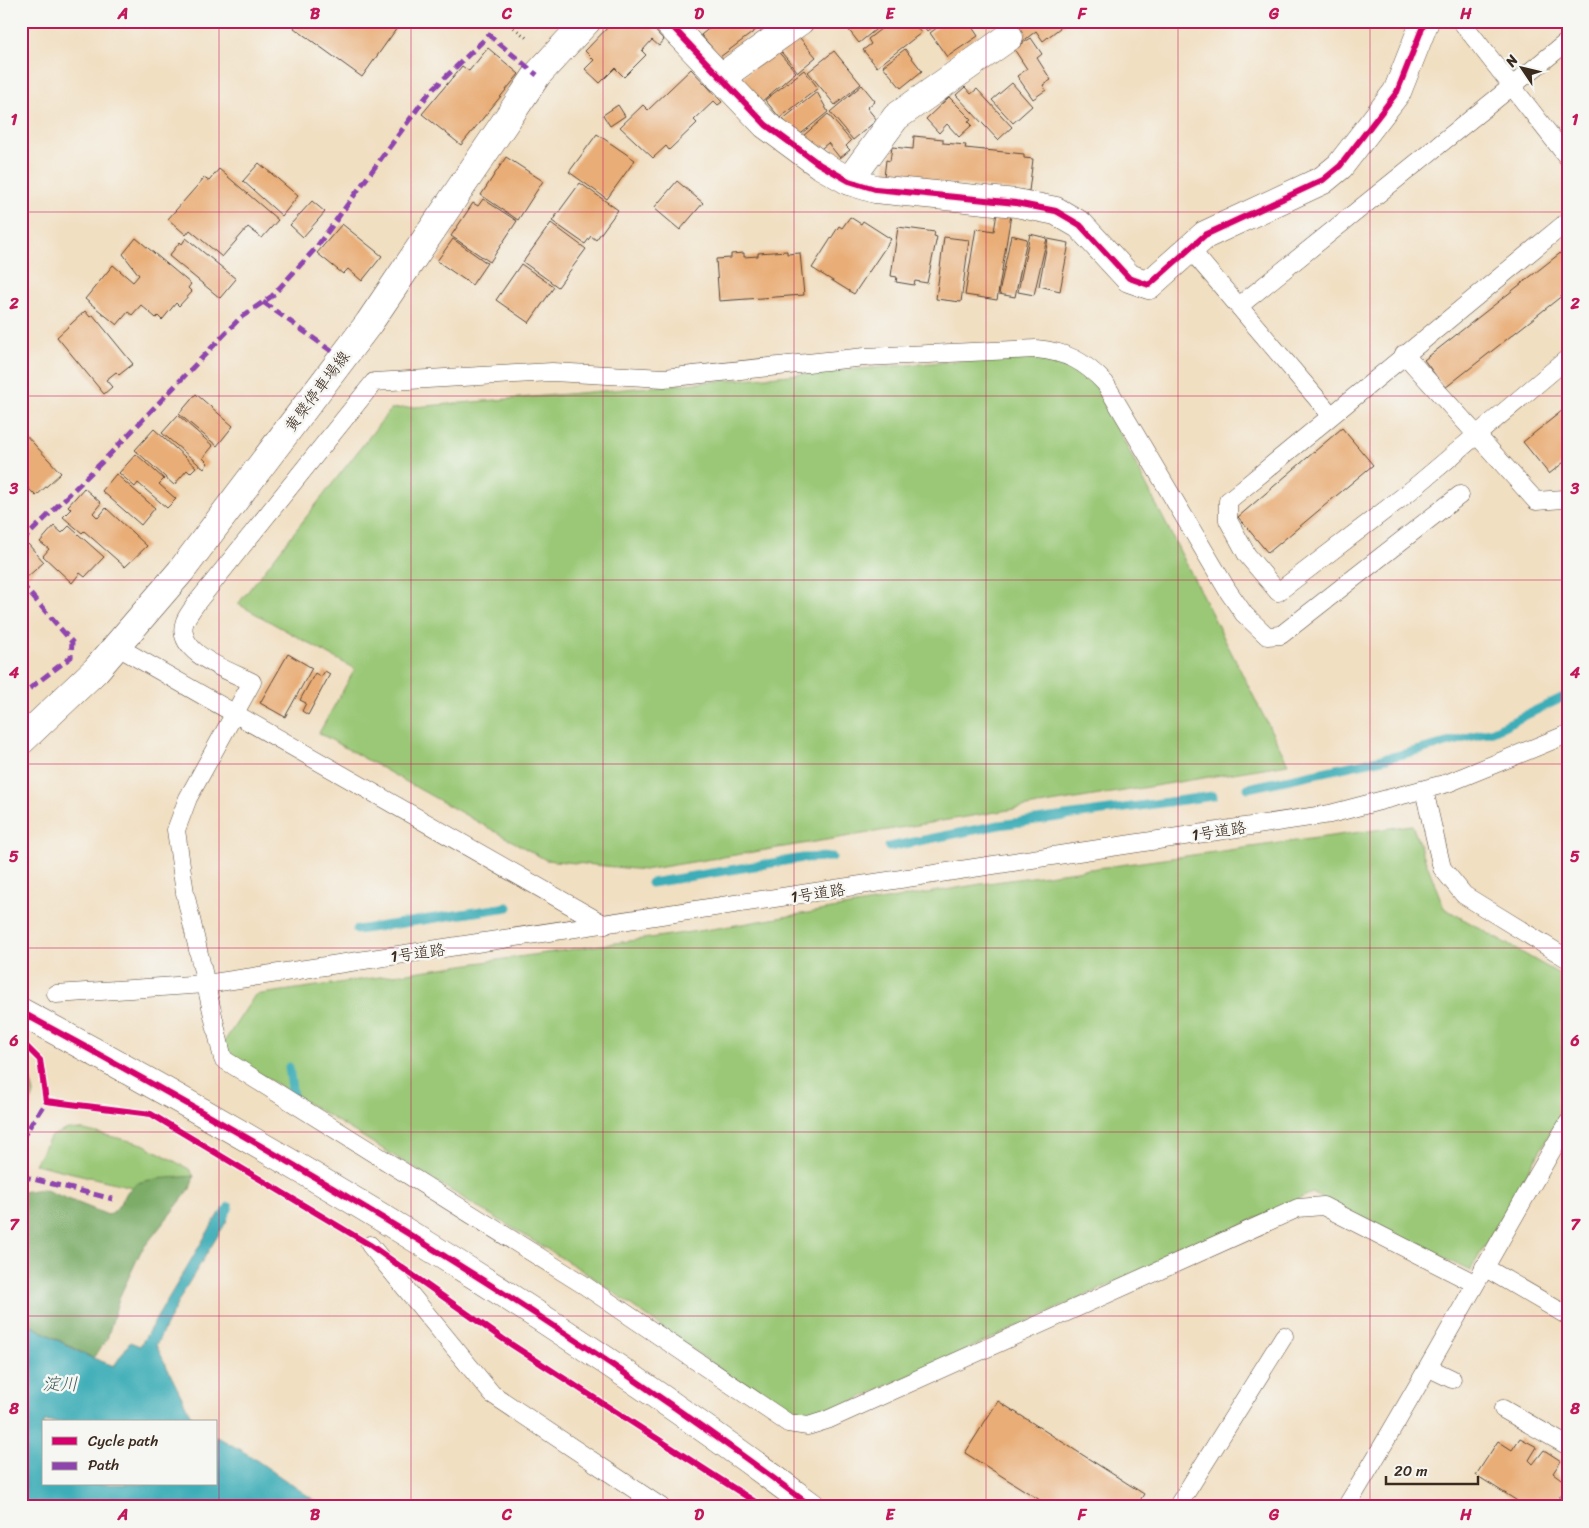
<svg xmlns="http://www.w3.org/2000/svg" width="1589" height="1528" viewBox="0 0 1589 1528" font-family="Sriracha,'Klee One',sans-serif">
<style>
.green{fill:#9ac876;stroke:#6a794a}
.forest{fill:#7bac67;stroke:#5b6b42}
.water{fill:#3dadb7;stroke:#3c6c6a}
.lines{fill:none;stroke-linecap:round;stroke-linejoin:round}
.stream{stroke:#3dadb7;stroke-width:9}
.building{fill:#e9ae78}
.service-casing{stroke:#564537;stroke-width:19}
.minor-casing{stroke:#564537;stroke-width:29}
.tertiary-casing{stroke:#564537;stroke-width:29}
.secondary-casing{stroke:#564537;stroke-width:29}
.path{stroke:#564537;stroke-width:3;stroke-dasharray:1 4;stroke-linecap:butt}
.service{stroke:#fff;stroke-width:18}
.minor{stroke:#fff;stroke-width:28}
.tertiary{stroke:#fff;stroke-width:28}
.secondary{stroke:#fff;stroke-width:28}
.quiet{stroke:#8e44ad;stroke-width:5;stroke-dasharray:10 5;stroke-linecap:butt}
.cycleway-casing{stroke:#f6f6f2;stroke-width:9}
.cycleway{stroke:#d6006c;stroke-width:6}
.grid{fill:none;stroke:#c2185b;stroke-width:1;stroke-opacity:0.55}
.labels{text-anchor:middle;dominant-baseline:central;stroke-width:5;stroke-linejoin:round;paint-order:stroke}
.street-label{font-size:16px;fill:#3b2a1e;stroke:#f6f6f2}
.water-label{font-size:18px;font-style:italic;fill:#3c5e5b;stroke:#f6f6f2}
.neatline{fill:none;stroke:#c2185b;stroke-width:2}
.grid-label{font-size:16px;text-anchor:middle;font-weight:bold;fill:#c2185b}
</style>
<rect width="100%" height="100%" fill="#f6f6f2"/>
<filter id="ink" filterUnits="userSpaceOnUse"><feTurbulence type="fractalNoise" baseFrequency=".02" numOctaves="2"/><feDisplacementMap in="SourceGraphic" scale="10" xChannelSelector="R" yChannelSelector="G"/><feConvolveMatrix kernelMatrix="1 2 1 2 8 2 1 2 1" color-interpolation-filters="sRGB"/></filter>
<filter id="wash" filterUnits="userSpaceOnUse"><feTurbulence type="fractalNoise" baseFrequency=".0096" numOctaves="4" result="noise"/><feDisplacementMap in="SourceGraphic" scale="20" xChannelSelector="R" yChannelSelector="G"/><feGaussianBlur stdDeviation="1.12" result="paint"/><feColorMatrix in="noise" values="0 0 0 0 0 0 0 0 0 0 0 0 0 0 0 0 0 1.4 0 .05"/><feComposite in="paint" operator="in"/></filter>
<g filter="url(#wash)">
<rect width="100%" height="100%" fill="#f1dfc2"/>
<g class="green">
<path d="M1025,355c31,6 53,5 72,33l191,376 -644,106 -98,-10 -227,-127 36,-64 -117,-65 153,-195z"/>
<polygon points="1412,825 1444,908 1568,979 1568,1103 1470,1271 1312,1193 812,1420 785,1416 591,1276 227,1054 224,1042 255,995 712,929 981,884"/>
<polygon points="21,1061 27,1065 34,1094 21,1128"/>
<polygon points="68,1129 84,1130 143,1144 189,1169 194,1176 141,1182 132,1187 35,1164 51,1136"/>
</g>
<path class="forest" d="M194,1176l-4,13 -49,62 -22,47 -12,41 -14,19 -72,-38v-128l22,-3 65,26c13,-6 14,-20 25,-29 11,-9 46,-8 61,-10z"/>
<polygon class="water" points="219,1213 228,1219 185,1289 156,1345 194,1422 44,1422 44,1484 216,1484 216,1436 249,1455 324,1507 21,1507 21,1320 85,1355 114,1366 130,1342 140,1346"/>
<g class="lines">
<g class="stream">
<polyline points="1248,788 1392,757 1493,731 1568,695"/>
<polyline points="889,847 999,825 1213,796"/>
<polyline points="651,883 803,858 832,857"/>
<polyline points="357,930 508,907"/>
<polyline points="289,1067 293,1096"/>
<polyline points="218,1226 229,1207"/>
</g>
</g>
<g id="blocks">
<g class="building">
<polygon points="298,21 402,21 362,77 294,28"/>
<polygon points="614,21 646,21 664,40 659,46 652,40 642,51 646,55 624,77 615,68 600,83 585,69 594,60 585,51"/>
<polygon points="718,21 768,21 720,57 701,35"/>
<polygon points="846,21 886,21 859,43 844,24"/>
<polygon points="891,21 912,21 921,33 877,67 863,50 871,44 868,39"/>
<polygon points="920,21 939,21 927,31"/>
<polygon points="946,21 968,21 978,36 947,57 930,33"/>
<polygon points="1013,21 1069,21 1043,41 1036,31 1022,42 1009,24"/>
<polygon points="794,31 816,57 798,72 776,46"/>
<polygon points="1031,38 1042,54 1037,58 1051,80 1043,85 1046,90 1033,99 1017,76 1027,69 1014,49"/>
<polygon points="774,47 796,72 761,102 739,82"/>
<polygon points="488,48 519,74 461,145 422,114 462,66 469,71"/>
<polygon points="905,49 922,71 901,88 883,66"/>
<polygon points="834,51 861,84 835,105 808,72"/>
<polygon points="691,69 722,102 718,105 714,101 694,120 697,123 669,150 666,146 653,158 620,127 643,105 648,110"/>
<polygon points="804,70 818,88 780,118 765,100"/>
<polygon points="1012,83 1032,106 1013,123 992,100"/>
<polygon points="862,85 875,101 867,108 877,120 853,140 830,112"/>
<polygon points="965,87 971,94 977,89 1012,127 998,140 956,95"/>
<polygon points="817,92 828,112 797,137 783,119"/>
<polygon points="949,97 971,119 968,121 972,125 959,137 947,124 939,133 926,119"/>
<polygon points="618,105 625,116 610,126 603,115"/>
<polygon points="828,114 851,141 846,146 850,150 840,158 828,143 816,153 802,137"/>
<polygon points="597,134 635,160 607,199 569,172"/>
<polygon points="914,136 943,139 943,143 966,145 965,148 1024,154 1024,158 1033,159 1029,191 884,177 886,160 890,161 892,147 913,149"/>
<polygon points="506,157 543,181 518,220 481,195"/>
<polygon points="259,163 298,196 282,216 243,181"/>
<polygon points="219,169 278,220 262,238 248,227 222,257 190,230 186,235 168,219 204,178 209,181"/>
<polygon points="677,181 703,203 680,230 654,208"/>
<polygon points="580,183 618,210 596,240 591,236 585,244 552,221"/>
<polygon points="483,199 517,221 490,262 451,236 473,203 478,206"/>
<polygon points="312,201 325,212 303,237 290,225"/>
<polygon points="997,213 1011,215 997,300 965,295 976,228 994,231"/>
<polygon points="850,217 861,224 863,221 891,239 854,294 812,268 839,226 842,228"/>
<polygon points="551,223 586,249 558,287 523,262"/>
<polygon points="342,224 382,256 362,281 348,269 343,274 317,253"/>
<polygon points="898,227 935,232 934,236 937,237 927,283 915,281 914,285 896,282 897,277 891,276"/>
<polygon points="1030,234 1047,238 1034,295 1018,292"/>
<polygon points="1011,235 1027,239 1015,297 999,294"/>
<polygon points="944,237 969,240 961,302 936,299"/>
<polygon points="136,238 191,284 188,288 192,292 179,306 176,303 162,320 158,316 156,318 141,305 132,315 128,312 117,325 85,299 113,265 133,282 139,275 123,254"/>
<polygon points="186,238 236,279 220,298 169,256 180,242 182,244"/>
<polygon points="453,239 487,263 472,285 437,261"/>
<polygon points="1048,239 1069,243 1060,291 1039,286"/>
<polygon points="1568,247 1568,291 1445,388 1424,360"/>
<polygon points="787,251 787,254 800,253 804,295 719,301 716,259 731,258 731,254 744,253 744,257 758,256 758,253"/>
<polygon points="521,264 554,287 529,323 496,300"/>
<polygon points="85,311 90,317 93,315 133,364 119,375 116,372 106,380 112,387 104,394 57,337"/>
<polygon points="196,394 233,426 217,446 179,414"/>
<polygon points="1568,406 1568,459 1549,474 1523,442"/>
<polygon points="178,415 213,446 203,458 208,463 204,469 162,433"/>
<polygon points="1342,428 1373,465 1268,553 1238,517"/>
<polygon points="154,429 196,467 190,473 187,470 174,485 135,450"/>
<polygon points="21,430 61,473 36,496 21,481"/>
<polygon points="136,454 164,479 159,484 176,499 167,508 138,483 135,487 119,473"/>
<polygon points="116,474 155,508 141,525 102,491"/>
<polygon points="84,488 101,503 93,513 98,518 106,508 147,546 125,567 84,531 82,533 63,517 71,509 68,506"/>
<polygon points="54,526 62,533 69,526 104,557 85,577 80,573 72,583 43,556 49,549 40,542"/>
<polygon points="28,544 44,562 26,578 21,573 21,551"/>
<polygon points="288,654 312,668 285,717 260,703"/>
<polygon points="325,671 330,674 308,715 302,711 306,703 300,700 315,673 321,677"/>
<polygon points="998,1401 1144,1494 1136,1507 1051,1507 965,1453"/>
<polygon points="1520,1438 1537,1447 1529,1460 1533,1464 1544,1450 1561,1461 1553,1473 1568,1484 1553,1507 1527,1507 1476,1475 1498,1441 1512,1450"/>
</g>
</g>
</g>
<g filter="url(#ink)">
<use href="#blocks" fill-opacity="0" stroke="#564537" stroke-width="1"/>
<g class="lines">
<defs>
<g id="service">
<polyline points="1461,21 1568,158"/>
<polyline points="1568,221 1228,501 1228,520 1247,555 1278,592 1409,492 1568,358"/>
<polyline points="1190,249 1331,415"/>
<polyline points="1239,306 1568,41"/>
<polyline points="1404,354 1536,501 1564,499 1568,496"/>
<path d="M1460,495l-179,140 -14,1 -23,-22 -16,-23 -123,-208c-21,-22 -38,-31 -69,-34l-171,8 -201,21 -112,-6 -178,10 -176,219c-4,6 -10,13 -13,20 -12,32 45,50 67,61l-64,116 -12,32 9,63 38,166 361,226 204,138 20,3 19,-6 471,-212 25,-2 151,77"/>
<polyline points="118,647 605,925"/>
<polyline points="1424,790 1442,868 1464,895 1568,959"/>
<polyline points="56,994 206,984 1330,814 1448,783 1568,734"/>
<polyline points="370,1245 492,1394 661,1507"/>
<polyline points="1484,1267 1568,1316"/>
<polyline points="1429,1368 1452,1379"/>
<polyline points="1503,1409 1568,1446"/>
<polyline points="1177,1507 1284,1336"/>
<path d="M1346,1507c77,-126 147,-257 222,-384"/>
</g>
<g id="minor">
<polyline points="667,21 766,125 819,164 849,181 875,189 1016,203 1056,211 1080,225 1129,278 1149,285 1205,235 1323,180 1340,166 1397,92 1425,21"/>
<polyline points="720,78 800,21"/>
<polyline points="849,181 896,117 1009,37"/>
</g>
<path id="tertiary" d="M21,1012c273,147 543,308 791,495"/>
<polyline id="secondary" points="21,741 96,670 181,571 369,323 537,75 587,21"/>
</defs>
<use href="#service" class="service-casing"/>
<use href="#minor" class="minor-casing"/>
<use href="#tertiary" class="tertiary-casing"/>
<use href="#secondary" class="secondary-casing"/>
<polyline class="path" points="506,21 529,40"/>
<use href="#service" class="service"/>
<use href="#minor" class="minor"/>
<use href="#tertiary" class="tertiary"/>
<use href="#secondary" class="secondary"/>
<g class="quiet">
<polyline points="263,302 341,358"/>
<polyline points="21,542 108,456 240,318 272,296 315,249 429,93 489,35 537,75"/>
<polyline points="21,583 72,642 71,657 21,695"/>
<polyline points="21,1140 46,1101"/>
<polyline points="21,1176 113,1199"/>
</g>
<defs>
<g id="cycleway">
<polyline points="667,21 766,125 819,164 849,181 875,189 1016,203 1056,211 1080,225 1129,278 1149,285 1205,235 1323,180 1340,166 1397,92 1425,21"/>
<path d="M21,1012c273,147 543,308 791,495"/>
<polyline points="21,1041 40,1060 46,1101 151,1114 370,1245 503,1339 763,1507"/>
</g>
</defs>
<use href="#cycleway" class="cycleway-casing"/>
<use href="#cycleway" class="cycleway"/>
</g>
</g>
<path class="grid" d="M219,21v1486M411,21v1486M603,21v1486M794,21v1486M986,21v1486M1178,21v1486M1370,21v1486M21,212h1547M21,396h1547M21,580h1547M21,764h1547M21,948h1547M21,1132h1547M21,1316h1547"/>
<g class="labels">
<g class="street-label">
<text transform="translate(317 391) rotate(-53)">黄檗停車場線</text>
<text transform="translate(1219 831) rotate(-9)">1号道路</text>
<text transform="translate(818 893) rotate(-9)">1号道路</text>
<text transform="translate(418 953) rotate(-8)">1号道路</text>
</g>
<g class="water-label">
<text x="60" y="1384">淀川</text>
</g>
</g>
<rect width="1589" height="1528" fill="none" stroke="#f6f6f2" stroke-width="55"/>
<rect x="42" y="1420" width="175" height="65" fill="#f6f6f2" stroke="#aba49d"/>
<rect x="52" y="1437" width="25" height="8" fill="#d6006c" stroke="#aba49d"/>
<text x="88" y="1446" font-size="15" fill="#3b2a1e">Cycle path</text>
<rect x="52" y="1462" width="25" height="8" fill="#8e44ad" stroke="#aba49d"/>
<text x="88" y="1470" font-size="15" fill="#3b2a1e">Path</text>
<g transform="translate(1522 68) rotate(305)" stroke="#f6f6f2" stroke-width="4" paint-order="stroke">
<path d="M0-4L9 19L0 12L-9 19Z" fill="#3b2a1e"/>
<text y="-8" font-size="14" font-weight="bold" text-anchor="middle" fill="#3b2a1e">N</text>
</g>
<path d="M1386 1476v8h92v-8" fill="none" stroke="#3b2a1e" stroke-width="2.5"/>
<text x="1394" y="1476" font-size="15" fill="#3b2a1e" stroke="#f6f6f2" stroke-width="4" paint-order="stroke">20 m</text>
<rect x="28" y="28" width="1534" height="1472" class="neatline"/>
<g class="grid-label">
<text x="123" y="19">A</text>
<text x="315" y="19">B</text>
<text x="507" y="19">C</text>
<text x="699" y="19">D</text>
<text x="890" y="19">E</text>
<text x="1082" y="19">F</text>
<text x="1274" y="19">G</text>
<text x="1466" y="19">H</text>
<text x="14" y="125">1</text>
<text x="1575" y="125">1</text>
<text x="14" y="309">2</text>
<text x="1575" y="309">2</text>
<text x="14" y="494">3</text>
<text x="1575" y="494">3</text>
<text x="14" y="678">4</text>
<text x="1575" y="678">4</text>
<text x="14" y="862">5</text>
<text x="1575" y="862">5</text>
<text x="14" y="1046">6</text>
<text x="1575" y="1046">6</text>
<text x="14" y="1230">7</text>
<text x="1575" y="1230">7</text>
<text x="14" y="1414">8</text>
<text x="1575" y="1414">8</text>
<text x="123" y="1520">A</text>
<text x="315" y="1520">B</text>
<text x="507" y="1520">C</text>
<text x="699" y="1520">D</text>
<text x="890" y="1520">E</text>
<text x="1082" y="1520">F</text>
<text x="1274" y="1520">G</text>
<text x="1466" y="1520">H</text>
</g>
</svg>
